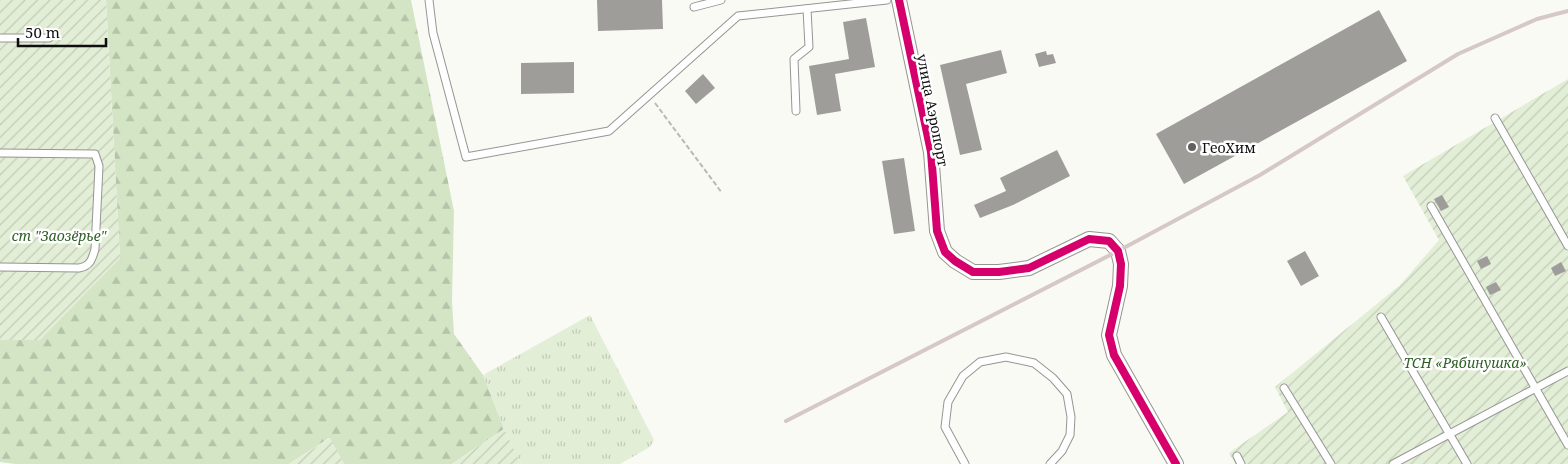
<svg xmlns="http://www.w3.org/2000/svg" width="1568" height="464" viewBox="0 0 1568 464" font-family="'Noto Serif',serif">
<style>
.grass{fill:url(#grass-tufts)}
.forest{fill:url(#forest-firs)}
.garden{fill:url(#garden-furrows)}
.building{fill:#9e9d9a}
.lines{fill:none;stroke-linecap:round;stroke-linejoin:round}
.service-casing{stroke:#959593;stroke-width:9}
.minor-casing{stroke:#959593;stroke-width:16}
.path{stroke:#b9b9b8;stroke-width:2;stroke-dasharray:5 2.5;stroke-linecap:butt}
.service{stroke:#fefefe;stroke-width:7}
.minor{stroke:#fefefe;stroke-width:14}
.rail{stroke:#d5c8c7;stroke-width:4}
.cycleway-casing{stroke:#fff;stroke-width:11}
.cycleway{stroke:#d6006c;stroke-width:8}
.poi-dot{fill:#616160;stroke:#fff;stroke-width:2}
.labels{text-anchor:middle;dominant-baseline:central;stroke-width:5;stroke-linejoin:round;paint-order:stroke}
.street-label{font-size:14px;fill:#0f0f0f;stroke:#fff}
.poi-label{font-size:14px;fill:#0f0f0f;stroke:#fff;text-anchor:start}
.park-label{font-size:14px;font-style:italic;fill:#2f5f26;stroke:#fff}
</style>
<defs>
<pattern id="grass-tufts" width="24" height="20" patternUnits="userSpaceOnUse" patternTransform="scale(1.25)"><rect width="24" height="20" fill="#e3eed7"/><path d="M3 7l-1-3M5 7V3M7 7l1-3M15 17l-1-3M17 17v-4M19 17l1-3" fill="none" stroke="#c2cbb7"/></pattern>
<pattern id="forest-firs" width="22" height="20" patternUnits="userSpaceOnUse" patternTransform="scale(1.25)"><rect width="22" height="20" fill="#d4e5c6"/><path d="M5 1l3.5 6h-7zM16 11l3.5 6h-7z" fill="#b5c3a9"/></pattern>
<pattern id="garden-furrows" width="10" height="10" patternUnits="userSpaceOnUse" patternTransform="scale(1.25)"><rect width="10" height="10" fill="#e3eed7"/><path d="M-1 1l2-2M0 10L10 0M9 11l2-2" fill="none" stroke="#c2cbb7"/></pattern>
</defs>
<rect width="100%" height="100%" fill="#fafaf5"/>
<polygon class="grass" points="590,315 654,440 650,447 620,464 521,464 504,429 483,375"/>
<polygon class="forest" points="106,0 411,0 454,211 452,301 454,334 483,375 504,429 452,464 344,464 329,438 289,464 15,464 0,462 0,340 40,339 120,258"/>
<g class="garden">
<polygon points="0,0 106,0 120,258 40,340 0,340"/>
<polygon points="1568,79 1568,464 1235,464 1229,453 1288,412 1275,387 1400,285 1439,240 1403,176"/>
<polygon points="504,429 521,464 452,464"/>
<polygon points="330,438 344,464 289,464"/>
</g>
<g class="building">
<polygon points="597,0 662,0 663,29 598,31"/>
<polygon points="1379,10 1407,61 1184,184 1156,134"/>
<polygon points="866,18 875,67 835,74 841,111 817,115 809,66 849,59 843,22"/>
<polygon points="1001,50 1007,73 966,84 982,150 960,155 940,65"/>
<polygon points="1046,51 1047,55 1053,54 1056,63 1039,67 1035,54"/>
<polygon points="574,62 574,93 521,94 521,63"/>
<polygon points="703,74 715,88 696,104 685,91"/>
<polygon points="1057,150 1070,176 1013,205 980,218 974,205 1006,191 1000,178"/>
<polygon points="904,158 915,231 894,234 882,161"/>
<polygon points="1442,195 1449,207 1441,211 1434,199"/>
<polygon points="1305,251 1319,276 1301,286 1287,261"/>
<polygon points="1487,256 1491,264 1481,269 1477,261"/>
<polygon points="1561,262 1566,271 1555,276 1551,268"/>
<polygon points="1496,282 1501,290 1490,295 1486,287"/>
</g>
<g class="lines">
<defs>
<g id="service">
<polyline points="429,0 433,33 466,157 609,131 738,16 887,0"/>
<polyline points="694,7 721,0"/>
<polyline points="0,38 49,38"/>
<polyline points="796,111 794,59 809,47 807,9"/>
<polyline points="1495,118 1568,246"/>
<path d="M0,153l95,1 4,12 -4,83c-3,11 -5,17 -16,19l-79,-1"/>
<polyline points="1431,206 1568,445"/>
<polyline points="1381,317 1467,464"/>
<polyline points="1284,388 1331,464"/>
<polyline points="1237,456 1241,464"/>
<polyline points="965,464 945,427 948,402 963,376 980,362 1006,357 1034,363 1053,378 1067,394 1071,417 1070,435 1062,451 1050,464"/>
<polyline points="1393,464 1568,371"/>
</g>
<polyline id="minor" points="899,0 931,152 937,231 945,252 955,261 973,272 999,272 1029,268 1089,239 1109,241 1118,251 1121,264 1120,286 1109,335 1114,355 1176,464"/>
</defs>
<use href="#service" class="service-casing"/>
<use href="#minor" class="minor-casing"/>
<polyline class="path" points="655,103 722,193"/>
<use href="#service" class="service"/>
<use href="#minor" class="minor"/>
<polyline class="rail" points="786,421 1118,251 1260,175 1458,54 1537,19 1568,11"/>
<defs>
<polyline id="cycleway" points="899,0 931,152 937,231 945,252 955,261 973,272 999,272 1029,268 1089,239 1109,241 1118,251 1121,264 1120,286 1109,335 1114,355 1176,464"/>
</defs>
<use href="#cycleway" class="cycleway-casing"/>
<use href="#cycleway" class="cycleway"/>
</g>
<circle class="poi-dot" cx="1192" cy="147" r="5"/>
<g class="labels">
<g class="street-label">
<text transform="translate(933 110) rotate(79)">улица Аэропорт</text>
</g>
<g class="poi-label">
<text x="1202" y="147">ГеоХим</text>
</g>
<g class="park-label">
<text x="59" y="235">ст "Заозёрье"</text>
<text x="1465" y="362">ТСН «Рябинушка»</text>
</g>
</g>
<path d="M18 38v8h88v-8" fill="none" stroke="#0f0f0f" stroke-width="2.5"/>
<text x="25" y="38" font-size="15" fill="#0f0f0f" stroke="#ffffff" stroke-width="4" paint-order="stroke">50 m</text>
</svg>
